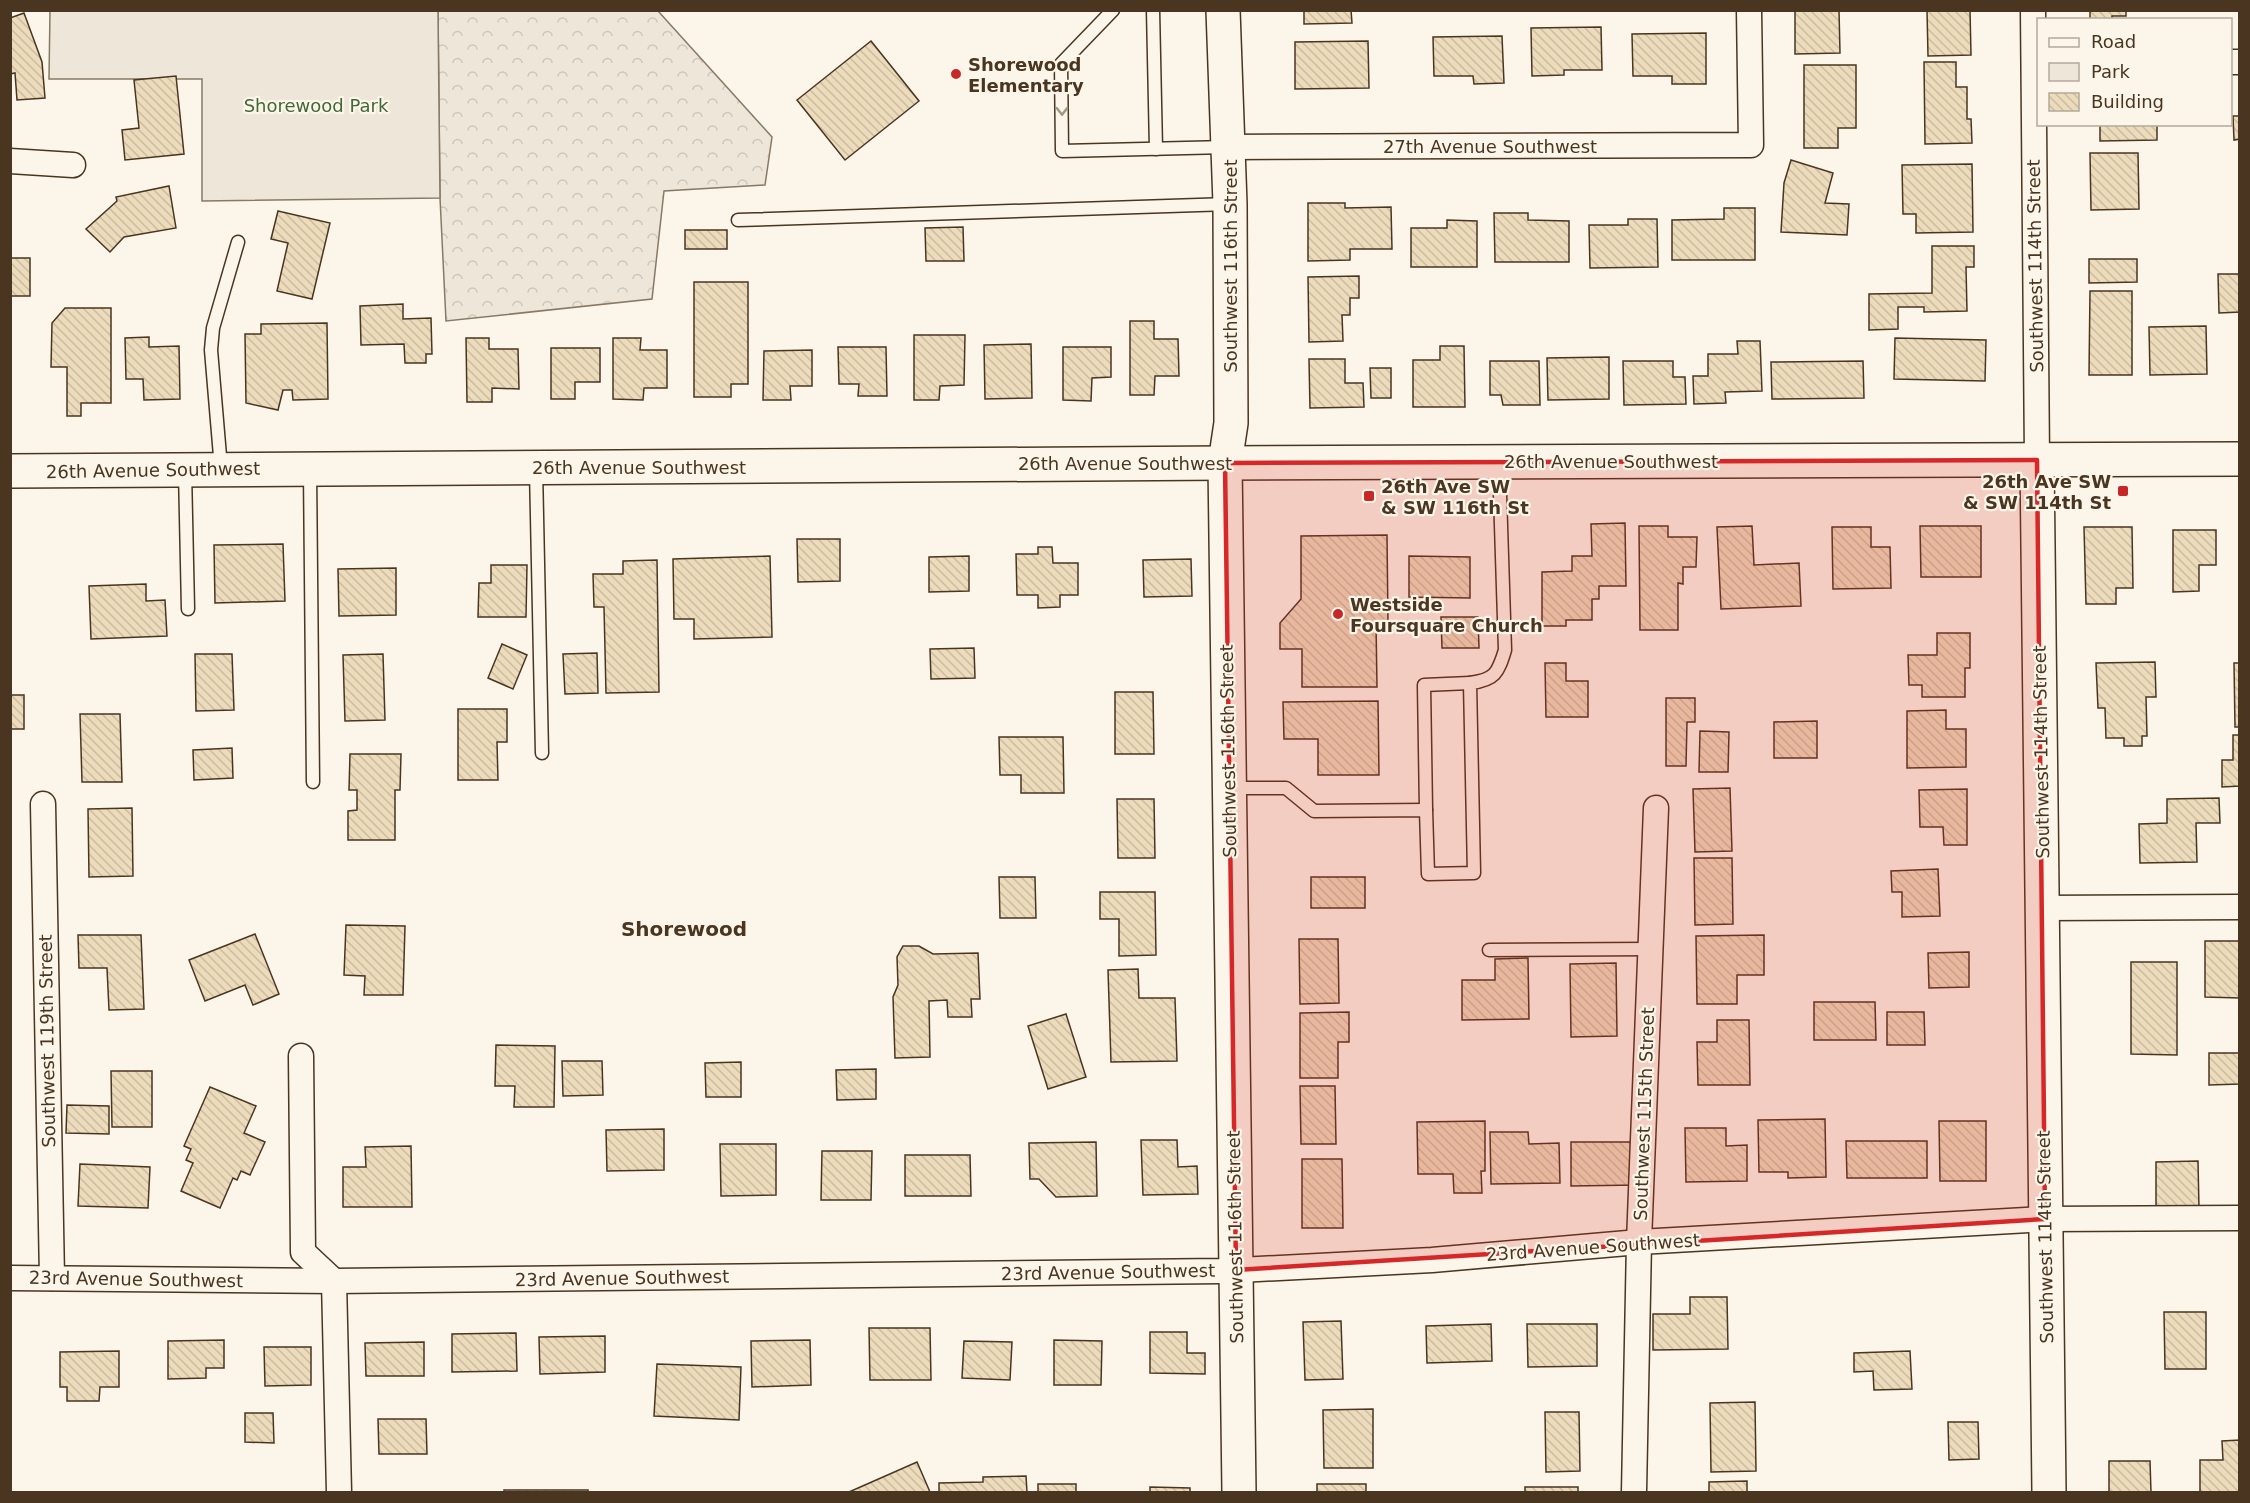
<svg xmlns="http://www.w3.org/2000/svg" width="2250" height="1503" viewBox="0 0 2250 1503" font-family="'DejaVu Sans',sans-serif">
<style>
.forest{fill:url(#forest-crowns);stroke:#887966;stroke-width:1.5}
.park{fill:#ede6d9;stroke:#887966;stroke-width:1.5}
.building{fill:url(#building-back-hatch);stroke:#4a3520;stroke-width:1.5}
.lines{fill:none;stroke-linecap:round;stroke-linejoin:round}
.lane-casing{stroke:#4a3520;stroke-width:15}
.street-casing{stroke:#4a3520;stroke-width:27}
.secondary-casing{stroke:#4a3520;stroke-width:36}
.lane{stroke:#fbf6e9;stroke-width:12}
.street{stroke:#fbf6e9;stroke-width:24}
.secondary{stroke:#fbf6e9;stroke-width:33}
.oneway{stroke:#a29684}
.marked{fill:#d62828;fill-opacity:0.2;stroke:#d62828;stroke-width:4.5;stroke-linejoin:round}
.poi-dot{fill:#c62828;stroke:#fbf6e9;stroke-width:2}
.labels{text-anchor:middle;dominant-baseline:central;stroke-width:4.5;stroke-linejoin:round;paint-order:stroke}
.poi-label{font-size:18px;font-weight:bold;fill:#4a3520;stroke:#fbf6e9;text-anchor:start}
.park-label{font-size:18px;fill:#436837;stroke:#fbf6e9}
.street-label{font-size:18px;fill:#4a3520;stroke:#fbf6e9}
.neighbourhood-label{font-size:20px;font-weight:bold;fill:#4a3520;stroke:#fbf6e9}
</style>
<defs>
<pattern id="forest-crowns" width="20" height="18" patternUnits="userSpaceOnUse" patternTransform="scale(1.5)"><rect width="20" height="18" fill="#ede6d9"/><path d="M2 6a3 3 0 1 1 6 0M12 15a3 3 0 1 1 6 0" fill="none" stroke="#cdc6ba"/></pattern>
<pattern id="building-back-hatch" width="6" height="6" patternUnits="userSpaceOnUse" patternTransform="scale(1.5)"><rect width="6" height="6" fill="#ecdcbc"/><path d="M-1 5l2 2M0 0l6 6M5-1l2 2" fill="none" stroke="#ccbda1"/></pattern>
</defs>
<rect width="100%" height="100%" fill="#fbf6e9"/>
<polygon class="forest" points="438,11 658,11 772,137 765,185 664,191 652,299 446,321 440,198"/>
<polygon class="park" points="50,11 438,11 440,198 202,201 202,79 49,79"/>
<g class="building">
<polygon points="1304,10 1351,10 1352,23 1304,24"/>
<polygon points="1795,10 1839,10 1840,53 1795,54"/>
<polygon points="1927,10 1970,10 1971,55 1928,56"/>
<polygon points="2090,10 2126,10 2126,16 2112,16 2112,20 2090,20"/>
<polygon points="24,13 42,62 45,98 17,100 15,73 10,74 10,18"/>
<polygon points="1601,27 1602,70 1564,70 1564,75 1532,76 1531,28"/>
<polygon points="1706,33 1706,84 1672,84 1672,76 1633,76 1632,34"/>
<polygon points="1502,36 1504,83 1474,84 1473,76 1434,76 1433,37"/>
<polygon points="871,41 919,101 845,160 797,100"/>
<polygon points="1368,41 1369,88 1295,89 1295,42"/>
<polygon points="1924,62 1956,62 1956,87 1967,87 1967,119 1971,119 1972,143 1925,144"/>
<polygon points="1804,65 1856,65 1856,128 1838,128 1838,148 1804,148"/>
<polygon points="176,76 184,154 125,160 122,130 139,128 134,80"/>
<polygon points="2233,116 2240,116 2240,139 2234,140"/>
<polygon points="2100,124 2157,124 2157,140 2100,141"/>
<polygon points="2090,153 2138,153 2139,209 2091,210"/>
<polygon points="1791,160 1833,173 1825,203 1849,204 1847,235 1781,232 1784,183"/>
<polygon points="1972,164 1973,232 1916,233 1916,214 1903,214 1902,165"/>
<polygon points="169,186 176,228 124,237 110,252 86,229 117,201 116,197"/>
<polygon points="1308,203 1345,203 1345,208 1391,207 1392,249 1350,249 1350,260 1308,261"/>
<polygon points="1724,208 1755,208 1755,260 1672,260 1672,220 1724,219"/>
<polygon points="278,211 330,223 312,299 277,291 288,243 271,239"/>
<polygon points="1494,213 1528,213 1528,220 1569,221 1569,262 1495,262"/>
<polygon points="1628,219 1657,219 1658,267 1590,268 1589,225 1628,225"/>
<polygon points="1447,220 1477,221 1477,267 1411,267 1411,228 1447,228"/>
<polygon points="963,227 964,261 926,261 925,228"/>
<rect x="685" y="230" width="42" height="19"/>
<polygon points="10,243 11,258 30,258 30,296 10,296"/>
<polygon points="1932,246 1974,246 1974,267 1966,267 1967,311 1924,312 1924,307 1898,307 1898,329 1869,330 1869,294 1932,293"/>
<polygon points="2089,259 2137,259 2137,282 2089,283"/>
<polygon points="2218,274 2240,274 2240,312 2219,313"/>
<polygon points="1359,276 1359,298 1350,298 1350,315 1342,315 1343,341 1309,342 1308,277"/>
<polygon points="694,282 748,282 748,384 731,384 731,397 694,397"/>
<polygon points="2090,291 2132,291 2132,375 2089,375"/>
<polygon points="403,304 403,319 431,318 432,354 426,354 426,363 405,363 404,344 361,345 360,306"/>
<polygon points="65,308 111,308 111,403 81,403 81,416 67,416 67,367 51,367 52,323"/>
<polygon points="1130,321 1154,321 1154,339 1178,339 1179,376 1155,376 1154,395 1130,395"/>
<polygon points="327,323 328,399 293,400 292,390 283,390 278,410 246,403 245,334 261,334 261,324"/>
<polygon points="2206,326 2207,374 2150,375 2149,327"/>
<polygon points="914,335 965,335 964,385 940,386 939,400 914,400"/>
<polygon points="149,337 149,347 179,346 180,399 144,400 143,379 126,379 125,338"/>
<polygon points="466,338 489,338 489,349 518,349 519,389 492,388 492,402 467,402"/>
<polygon points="613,338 641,338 640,350 667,350 667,388 644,388 643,400 613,399"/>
<polygon points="1895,338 1986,340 1985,381 1894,379"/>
<polygon points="1737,341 1760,341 1762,391 1725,392 1726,403 1694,404 1693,376 1708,376 1708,354 1738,354"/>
<polygon points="1031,344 1032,398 985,399 984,345"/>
<polygon points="1440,346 1464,346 1465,407 1413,407 1413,360 1440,360"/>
<polygon points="838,347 886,347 887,396 858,396 859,384 839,384"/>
<polygon points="1063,347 1111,347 1111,377 1092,378 1091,401 1063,400"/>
<polygon points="551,348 600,348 600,382 575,382 575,399 551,399"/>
<polygon points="812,350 812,386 790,386 791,400 763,400 764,351"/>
<polygon points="1609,357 1609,399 1548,400 1547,358"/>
<polygon points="1309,359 1345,359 1345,383 1363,383 1364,407 1310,408"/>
<polygon points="1490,361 1539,361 1540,405 1503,405 1501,395 1490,395"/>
<polygon points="1623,361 1673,361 1673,377 1685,377 1686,404 1624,405"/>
<polygon points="1863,361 1864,398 1772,399 1771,362"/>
<polygon points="1370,368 1391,368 1391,398 1371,398"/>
<polygon points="1625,523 1626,586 1599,586 1599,599 1592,599 1592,620 1566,620 1566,626 1542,626 1542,572 1572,571 1572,556 1592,556 1591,524"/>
<polygon points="1639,526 1668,526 1668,537 1697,537 1696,567 1683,567 1683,584 1678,583 1678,630 1640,630"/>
<polygon points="1752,526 1754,565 1799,563 1801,606 1721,609 1717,527"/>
<polygon points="1920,526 1981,526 1981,577 1921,577"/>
<polygon points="1832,527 1871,527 1871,547 1890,547 1891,588 1833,589"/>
<polygon points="2084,527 2132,527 2133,588 2116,588 2116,604 2086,604"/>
<polygon points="2173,530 2216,530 2216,565 2199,565 2199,591 2173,592"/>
<polygon points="1387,535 1388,623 1376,622 1377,687 1302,687 1302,649 1280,649 1280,623 1301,599 1301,536"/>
<polygon points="797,539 840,539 840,581 798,582"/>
<polygon points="283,544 285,601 215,603 214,545"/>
<polygon points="1038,547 1052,547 1053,563 1078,563 1078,595 1060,595 1060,607 1038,608 1038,595 1017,595 1016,554 1038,554"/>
<polygon points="770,556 772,637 694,639 694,619 674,619 673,559"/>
<polygon points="969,556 969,591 929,592 929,557"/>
<polygon points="1409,556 1470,557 1470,598 1409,597"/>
<polygon points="1191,559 1192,596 1144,597 1143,560"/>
<polygon points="657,560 659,692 606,693 604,607 594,607 593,574 623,574 623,561"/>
<polygon points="491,565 527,565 526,617 478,617 479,583 491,583"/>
<polygon points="396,568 396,615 339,616 338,569"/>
<polygon points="146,584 146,601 165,600 167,636 91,639 89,586"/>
<polygon points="1441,617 1478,617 1479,648 1442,648"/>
<polygon points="1937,633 1970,633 1970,668 1965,668 1965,697 1922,697 1922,685 1909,685 1908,655 1937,655"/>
<polygon points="502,644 527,655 513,689 488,678"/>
<polygon points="974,648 975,678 931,679 930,649"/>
<polygon points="597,653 598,693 565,694 563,654"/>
<polygon points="195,654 232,654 234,710 196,711"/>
<polygon points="383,654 385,720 345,721 343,655"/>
<polygon points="2155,662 2156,697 2146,697 2147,736 2142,736 2142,746 2124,746 2124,738 2106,738 2105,708 2098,708 2096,663"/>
<polygon points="1545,663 1566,663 1566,681 1588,681 1588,717 1546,717"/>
<polygon points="2234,663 2240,663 2240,727 2235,727"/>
<polygon points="1115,692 1153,692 1154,754 1115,754"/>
<rect x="10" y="695" width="14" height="34"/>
<polygon points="1666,698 1695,698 1695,722 1687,722 1686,766 1666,766"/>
<polygon points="1378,701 1379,775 1318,775 1318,739 1284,739 1283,702"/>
<polygon points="458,709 507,709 507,742 497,742 498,780 458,780"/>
<polygon points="1946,710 1946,729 1966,729 1966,767 1907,768 1907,711"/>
<polygon points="80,714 120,714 122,782 82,782"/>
<polygon points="1817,721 1817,758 1774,758 1774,722"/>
<polygon points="1700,731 1729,732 1728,772 1699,772"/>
<polygon points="2233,735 2240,735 2240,786 2222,787 2222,760 2233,760"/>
<polygon points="999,737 1063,737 1064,793 1021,793 1021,775 1000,775"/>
<polygon points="232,748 233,778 194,780 193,750"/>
<polygon points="350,754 401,754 400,790 395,790 395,840 348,840 348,811 357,810 357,790 349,790"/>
<polygon points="1730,788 1732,851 1695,852 1693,789"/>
<polygon points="1967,789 1967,845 1944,845 1943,827 1920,827 1919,790"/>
<polygon points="2219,798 2220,823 2196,823 2197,862 2140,863 2139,824 2167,823 2167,799"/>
<polygon points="1117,799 1154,799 1155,858 1118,858"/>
<polygon points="132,808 133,876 89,877 88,809"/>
<polygon points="1694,858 1732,858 1733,924 1695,925"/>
<polygon points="1938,869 1940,916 1902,917 1902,892 1892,892 1891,871"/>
<polygon points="999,877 1035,877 1036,918 1000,918"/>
<rect x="1311" y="877" width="54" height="31"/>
<polygon points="1100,892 1155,892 1156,955 1119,956 1119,919 1100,919"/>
<polygon points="346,925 405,926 403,995 364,995 365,976 344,975"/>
<polygon points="255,934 279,994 253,1005 245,985 205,1001 189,960"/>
<polygon points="78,935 141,935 144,1009 109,1010 107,968 79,968"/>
<polygon points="1764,935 1764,975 1737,975 1737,1004 1697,1004 1696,936"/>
<polygon points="1299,939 1338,939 1339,1003 1300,1004"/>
<polygon points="2205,941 2240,941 2240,998 2205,997"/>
<polygon points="903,946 919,946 933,954 978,953 980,999 971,999 972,1017 948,1017 947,1000 929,1001 930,1057 895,1058 893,997 898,985 897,957"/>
<polygon points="1969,952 1969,987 1929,988 1928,953"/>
<polygon points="1528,958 1529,1019 1462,1020 1462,980 1495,980 1495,959"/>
<polygon points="2131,962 2177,962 2177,1055 2131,1054"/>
<polygon points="1616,963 1617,1036 1571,1037 1570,964"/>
<polygon points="1138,969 1139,998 1175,998 1177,1061 1111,1062 1108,970"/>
<polygon points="1814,1002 1875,1002 1876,1040 1814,1040"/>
<polygon points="1349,1012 1349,1042 1338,1042 1338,1078 1300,1078 1300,1013"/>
<polygon points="1887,1012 1924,1012 1925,1045 1887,1045"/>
<polygon points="1066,1014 1086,1077 1048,1089 1028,1026"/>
<polygon points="1717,1020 1749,1020 1750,1085 1698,1085 1697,1042 1717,1042"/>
<polygon points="496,1045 555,1046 554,1107 514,1107 515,1086 495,1086"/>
<polygon points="2209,1053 2240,1053 2240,1084 2209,1085"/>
<polygon points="562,1061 602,1061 603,1095 563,1096"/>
<polygon points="741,1062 741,1097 706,1097 705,1063"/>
<polygon points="876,1069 876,1099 837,1100 836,1070"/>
<polygon points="111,1071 152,1071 152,1127 112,1127"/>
<polygon points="1300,1086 1335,1086 1336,1144 1301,1144"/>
<polygon points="210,1087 256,1106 244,1133 265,1142 250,1175 241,1171 237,1180 233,1178 220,1208 181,1191 193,1163 186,1160 191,1149 184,1146"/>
<polygon points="67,1105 109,1106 109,1134 66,1133"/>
<polygon points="1825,1119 1826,1177 1788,1178 1788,1172 1759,1172 1758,1120"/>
<polygon points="1485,1121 1485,1171 1481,1171 1482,1193 1454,1193 1453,1174 1418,1174 1417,1122"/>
<polygon points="1939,1121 1986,1121 1986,1181 1940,1181"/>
<polygon points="1685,1128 1726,1128 1726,1146 1747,1145 1747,1181 1686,1182"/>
<polygon points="664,1129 664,1170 607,1171 606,1130"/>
<polygon points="1490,1132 1528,1132 1529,1144 1559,1143 1560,1183 1491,1184"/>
<polygon points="1141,1140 1177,1140 1178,1167 1197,1166 1198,1194 1143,1195"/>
<polygon points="1846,1141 1927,1141 1927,1178 1847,1178"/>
<polygon points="1096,1142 1097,1196 1056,1197 1039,1179 1030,1179 1029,1143"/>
<polygon points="1571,1142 1637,1142 1638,1185 1571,1186"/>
<polygon points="720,1144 776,1144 776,1195 721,1196"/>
<polygon points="411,1146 412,1207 343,1207 343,1167 366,1167 365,1147"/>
<polygon points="822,1151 872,1151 871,1200 821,1200"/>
<polygon points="905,1155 970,1155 971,1196 905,1196"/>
<polygon points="1302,1159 1342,1159 1343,1228 1302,1228"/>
<polygon points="2198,1161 2199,1209 2156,1209 2156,1162"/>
<polygon points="80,1164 150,1167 148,1208 78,1206"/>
<polygon points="1690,1297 1727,1297 1728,1349 1653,1350 1653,1314 1690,1314"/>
<polygon points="2164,1312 2206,1312 2206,1369 2165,1369"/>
<polygon points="1341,1321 1343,1379 1305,1380 1303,1322"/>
<polygon points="1491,1324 1492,1361 1427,1363 1426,1326"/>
<polygon points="1527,1324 1597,1324 1597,1366 1528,1367"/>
<polygon points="869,1328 930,1328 931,1380 870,1380"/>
<polygon points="1150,1332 1187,1332 1187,1353 1205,1353 1205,1374 1150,1373"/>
<polygon points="516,1333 517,1371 452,1372 452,1334"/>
<polygon points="605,1336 605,1372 540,1374 539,1337"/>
<polygon points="224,1340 224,1368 206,1368 206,1378 168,1379 168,1341"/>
<polygon points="810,1340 811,1385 752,1387 751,1341"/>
<polygon points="1054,1340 1102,1341 1101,1385 1054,1385"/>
<polygon points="964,1341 1012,1342 1010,1380 962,1378"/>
<polygon points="424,1342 424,1376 366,1376 365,1343"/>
<polygon points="264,1347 311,1347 311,1385 265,1386"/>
<polygon points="119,1351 119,1387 100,1387 99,1401 67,1401 67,1387 60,1387 60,1352"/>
<polygon points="1910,1351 1912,1389 1874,1390 1873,1371 1854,1372 1854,1353"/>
<polygon points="657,1364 741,1367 739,1420 654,1416"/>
<polygon points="1755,1402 1756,1471 1711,1472 1710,1403"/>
<polygon points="1373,1409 1373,1468 1324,1468 1323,1410"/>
<polygon points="1545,1412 1579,1412 1580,1471 1546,1472"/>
<polygon points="245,1413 273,1413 274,1443 245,1442"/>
<polygon points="378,1419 426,1419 427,1454 379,1454"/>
<polygon points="1948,1422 1978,1422 1979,1459 1949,1460"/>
<polygon points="2240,1440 2240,1492 2200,1492 2200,1460 2223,1460 2222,1441"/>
<polygon points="2109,1461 2150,1461 2151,1492 2109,1492"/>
<polygon points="917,1462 930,1492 849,1492"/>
<polygon points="1026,1476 1027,1492 939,1492 939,1483 983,1482 983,1477"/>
<polygon points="1747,1481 1747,1492 1709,1492 1709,1482"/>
<rect x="1038" y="1484" width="38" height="8"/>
<rect x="1317" y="1484" width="49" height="8"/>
<polygon points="1150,1487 1190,1488 1190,1492 1150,1492"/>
<rect x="1525" y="1487" width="53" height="5"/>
<rect x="504" y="1490" width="84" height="2"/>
</g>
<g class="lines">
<defs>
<g id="lane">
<polyline points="1113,10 1061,64 1062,151 1227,147"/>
<polyline points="1153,10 1156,149"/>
<polyline points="738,220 1229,204"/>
<polyline points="221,468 211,350 213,328 238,242"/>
<polyline points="536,469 542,753"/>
<polyline points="310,470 313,782"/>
<polyline points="185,471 188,609"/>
<path d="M1230,788h56l28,23 112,-1 2,64 46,-1 -4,-190c25,-3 28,-10 35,-33l-6,-187"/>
<polyline points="1426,810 1424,685 1470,683"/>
<polyline points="1489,950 1650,949"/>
</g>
<g id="street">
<polyline points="2033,10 2037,460"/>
<polyline points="2230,62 2240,62"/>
<polyline points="1228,147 1751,145 1749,10"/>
<polyline points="10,161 73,165"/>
<polyline points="43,804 52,1278"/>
<polyline points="2043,908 2240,907"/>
<polyline points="301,1056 303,1252 334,1281 339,1492"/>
<polyline points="10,1278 334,1281 1221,1271 1432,1260 1639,1242 2045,1219 2240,1218"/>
<polyline points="1634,1492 1639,1242 1656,808"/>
</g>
<g id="secondary">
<polyline points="1223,10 1230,204 1231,423 1225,463 1239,1492"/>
<polyline points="2037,460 2049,1492"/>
<polyline points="10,471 1225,463 2240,459"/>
</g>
</defs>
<use href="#lane" class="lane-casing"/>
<use href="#street" class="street-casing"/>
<use href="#secondary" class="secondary-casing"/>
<use href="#lane" class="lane"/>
<use href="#street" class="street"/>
<use href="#secondary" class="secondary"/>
</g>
<defs><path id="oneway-chevron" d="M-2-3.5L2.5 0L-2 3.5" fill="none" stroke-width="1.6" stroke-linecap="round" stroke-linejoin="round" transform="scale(1.5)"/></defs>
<use class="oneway" href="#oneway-chevron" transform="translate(1062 111) rotate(89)"/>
<path class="marked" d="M2037,460l8,759 -809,51 -11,-807z"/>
<g class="poi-dot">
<circle cx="956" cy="74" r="6"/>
<rect x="2117" y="485" width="12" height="12" rx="3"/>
<rect x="1363" y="490" width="12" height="12" rx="3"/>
<circle cx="1338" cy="614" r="6"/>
</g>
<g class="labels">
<g class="poi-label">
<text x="968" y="64">Shorewood<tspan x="968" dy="21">Elementary</tspan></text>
<text x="2111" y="481" text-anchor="end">26th Ave SW<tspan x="2111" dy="21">&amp; SW 114th St</tspan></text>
<text x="1381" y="486">26th Ave SW<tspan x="1381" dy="21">&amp; SW 116th St</tspan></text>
<text x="1350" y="604">Westside<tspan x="1350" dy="21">Foursquare Church</tspan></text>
</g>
<g class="park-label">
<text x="316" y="105">Shorewood Park</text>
</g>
<g class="street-label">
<text x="1490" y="146">27th Avenue Southwest</text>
<text transform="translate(1230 266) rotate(-90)">Southwest 116th Street</text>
<text transform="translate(2035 266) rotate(-91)">Southwest 114th Street</text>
<text x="1611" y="461">26th Avenue Southwest</text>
<text x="1125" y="463">26th Avenue Southwest</text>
<text x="639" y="467">26th Avenue Southwest</text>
<text transform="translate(153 470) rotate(-1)">26th Avenue Southwest</text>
<text transform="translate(1228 751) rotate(-91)">Southwest 116th Street</text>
<text transform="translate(2041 752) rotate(-91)">Southwest 114th Street</text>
<text transform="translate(47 1041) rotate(-91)">Southwest 119th Street</text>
<text transform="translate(1644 1114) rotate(-88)">Southwest 115th Street</text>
<text transform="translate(1235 1237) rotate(-91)">Southwest 116th Street</text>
<text transform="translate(2045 1237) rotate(-91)">Southwest 114th Street</text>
<text transform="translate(1593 1247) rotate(-4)">23rd Avenue Southwest</text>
<text transform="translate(1108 1272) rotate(-1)">23rd Avenue Southwest</text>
<text transform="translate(622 1278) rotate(-1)">23rd Avenue Southwest</text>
<text transform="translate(136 1279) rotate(1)">23rd Avenue Southwest</text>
</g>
<g class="neighbourhood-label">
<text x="684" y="929">Shorewood</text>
</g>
</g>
<rect width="2250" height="1503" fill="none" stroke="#4a3520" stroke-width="24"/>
<rect x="2037" y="18" width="195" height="108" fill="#fbf6e9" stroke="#b4a999" stroke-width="1.5"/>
<rect x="2049" y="38" width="30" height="9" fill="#fbf6e9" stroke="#b4a999" stroke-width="1.5"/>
<text x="2091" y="48" font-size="18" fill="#4a3520">Road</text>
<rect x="2049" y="63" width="30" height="18" fill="#ede6d9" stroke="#b4a999" stroke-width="1.5"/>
<text x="2091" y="78" font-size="18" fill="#4a3520">Park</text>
<rect x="2049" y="93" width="30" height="18" fill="url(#building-back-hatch)" stroke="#b4a999" stroke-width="1.5"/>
<text x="2091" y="108" font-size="18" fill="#4a3520">Building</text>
</svg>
